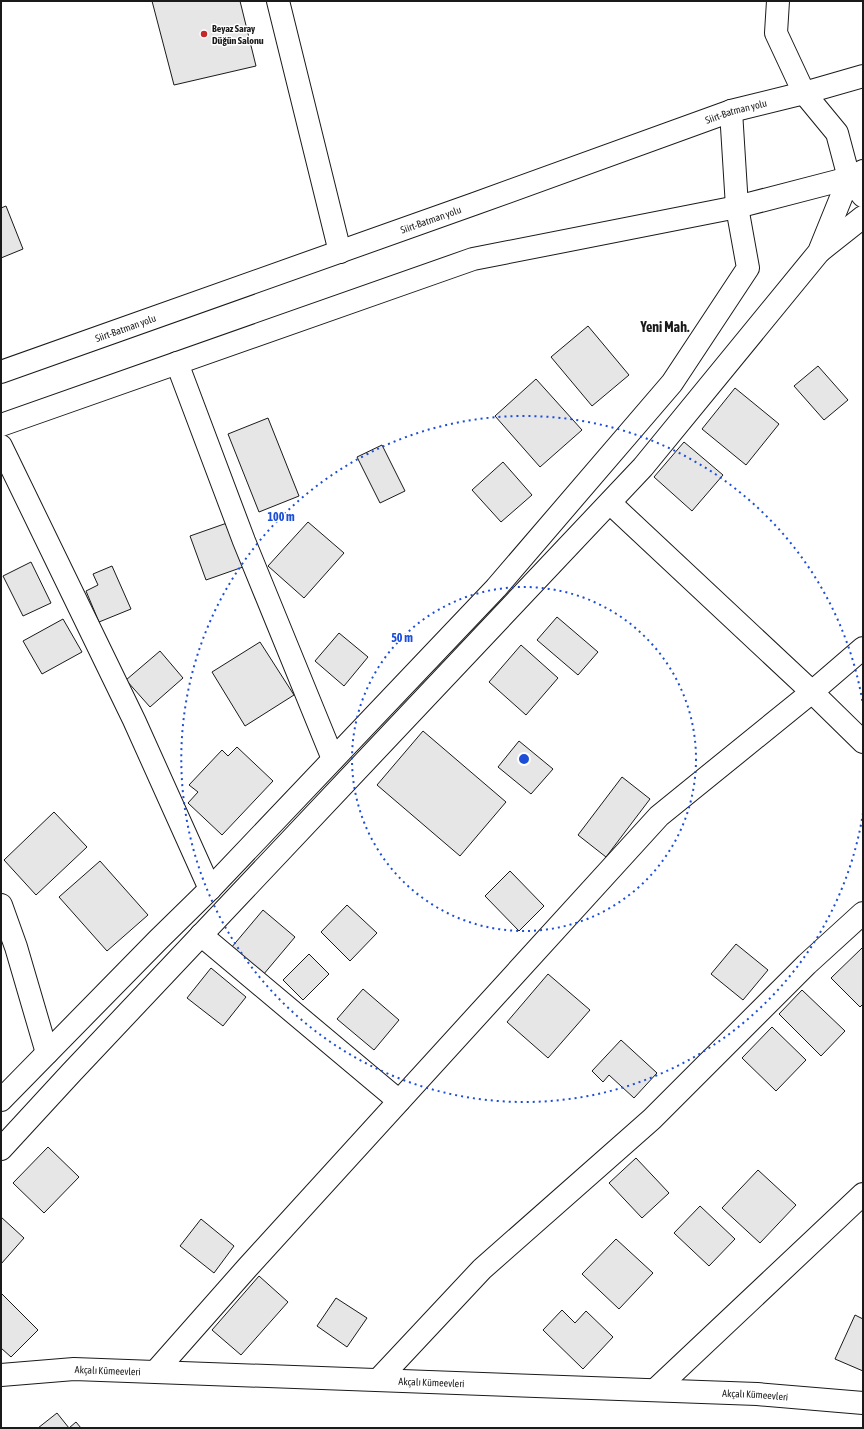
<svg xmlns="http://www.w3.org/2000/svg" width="864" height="1429" viewBox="0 0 864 1429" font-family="'Asap Condensed',sans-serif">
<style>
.building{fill:#e6e6e6;stroke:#1a1a1a}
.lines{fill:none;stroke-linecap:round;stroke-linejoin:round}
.minor-casing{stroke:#1a1a1a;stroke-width:24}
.major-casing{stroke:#1a1a1a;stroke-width:24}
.highway-casing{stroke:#1a1a1a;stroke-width:24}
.minor{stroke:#fff;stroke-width:22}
.major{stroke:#fff;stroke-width:22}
.highway{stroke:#fff;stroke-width:22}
.ring{fill:none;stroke:#1d4ed8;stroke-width:2;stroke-dasharray:2 4}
.poi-dot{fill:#c62828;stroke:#fff;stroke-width:1.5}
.labels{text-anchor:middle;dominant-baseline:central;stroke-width:3;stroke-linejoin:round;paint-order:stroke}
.poi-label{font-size:10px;font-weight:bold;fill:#1a1a1a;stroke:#fff;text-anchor:start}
.street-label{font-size:10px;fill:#1a1a1a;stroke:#fff}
.district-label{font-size:14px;font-weight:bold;fill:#1a1a1a;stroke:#fff}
.centre{fill:#1d4ed8;stroke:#fff;stroke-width:2}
.ring-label{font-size:12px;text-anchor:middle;font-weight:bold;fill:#1d4ed8;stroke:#fff;stroke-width:3;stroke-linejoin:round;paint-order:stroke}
</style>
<rect width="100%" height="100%" fill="#fff"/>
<g class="building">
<polygon points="152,1 240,1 256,66 174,85"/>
<polygon points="6,206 23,249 1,258 1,208"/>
<polygon points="588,326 629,375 592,406 551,357"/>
<polygon points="818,366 848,400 824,420 794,386"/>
<polygon points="536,379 582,430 540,467 495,416"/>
<polygon points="735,388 779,424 746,465 702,429"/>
<polygon points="268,418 299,496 259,512 228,434"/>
<polygon points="684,442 723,475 692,511 654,477"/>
<polygon points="382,445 405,491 380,503 357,457"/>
<polygon points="503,462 532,495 501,522 472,490"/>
<polygon points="308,522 344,553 304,598 268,566"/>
<polygon points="227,523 243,567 206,580 190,536"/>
<polygon points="31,562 51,603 23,616 3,576"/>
<polygon points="112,566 131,609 99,622 86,591 98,585 93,574"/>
<polygon points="557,617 598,652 578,675 537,640"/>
<polygon points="63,619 82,652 42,674 23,641"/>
<polygon points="339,633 368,657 344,686 315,661"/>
<polygon points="260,642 294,695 245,726 212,672"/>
<polygon points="521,645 558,678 526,715 489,682"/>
<polygon points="160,651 183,678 150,707 126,680"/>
<polygon points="423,731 506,802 460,856 377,785"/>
<polygon points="519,741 553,769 531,794 498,767"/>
<polygon points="237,747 273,781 222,835 188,803 198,792 189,785 222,750 228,756"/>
<polygon points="622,777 650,799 606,857 578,835"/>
<polygon points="54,812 87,847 36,895 4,860"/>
<polygon points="100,861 148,915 107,951 59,897"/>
<polygon points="510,871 544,906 519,931 485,896"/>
<polygon points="347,905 377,933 350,961 321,932"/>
<polygon points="263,910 295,937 263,975 231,948"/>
<polygon points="736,944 768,970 743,1000 711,974"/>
<polygon points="862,948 863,949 863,1004 860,1007 831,978"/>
<polygon points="309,954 329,974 303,1000 283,980"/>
<polygon points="211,968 246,997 223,1026 187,998"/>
<polygon points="548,974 590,1010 548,1058 507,1022"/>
<polygon points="363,989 399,1020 374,1050 337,1019"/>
<polygon points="802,990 845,1031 821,1056 779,1014"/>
<polygon points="772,1027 806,1060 776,1091 742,1058"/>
<polygon points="621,1040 657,1073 634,1098 609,1075 603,1082 592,1071"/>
<polygon points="48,1147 79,1177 44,1213 13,1183"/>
<polygon points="636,1158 669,1193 642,1218 609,1183"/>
<polygon points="758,1170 796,1205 760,1243 722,1208"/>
<polygon points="700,1206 735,1239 709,1266 674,1233"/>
<polygon points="1,1217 24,1238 1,1264"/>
<polygon points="201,1219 234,1246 214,1273 180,1246"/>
<polygon points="616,1239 653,1273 619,1309 582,1274"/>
<polygon points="259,1276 288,1302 241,1355 212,1330"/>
<polygon points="1,1293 38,1330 11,1357 1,1348"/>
<polygon points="336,1298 367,1318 347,1347 317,1326"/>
<polygon points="562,1310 575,1323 586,1311 613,1337 583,1369 543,1330"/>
<polygon points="855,1315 863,1319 863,1371 835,1359"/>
<polygon points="57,1413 69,1428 76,1422 81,1428 38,1428"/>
</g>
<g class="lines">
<defs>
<g id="minor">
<polyline points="278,1 340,252"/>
<polyline points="778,1 776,33 804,93"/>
<polyline points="849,178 863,196"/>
<polyline points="177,363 244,541 333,759"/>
<polyline points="1,446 134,720 210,889"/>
<polyline points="610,503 812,692 863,742"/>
<polyline points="1,905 16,947 47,1053"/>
<polyline points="201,935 399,1101"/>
<polyline points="156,1371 247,1268 659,816 812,692 863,648"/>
<path id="s1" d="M1,1375l73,-6 683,25 106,9"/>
<polyline points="378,1380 482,1269 652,1119 807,964 863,913"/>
<polyline points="655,1390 863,1194"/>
</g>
<g id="major">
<polyline points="820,251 863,217"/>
<polyline points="1,1100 158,940 210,889 496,588 672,383 748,268 737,207 731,111"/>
<polyline points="1,1149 71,1073 643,467 819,252 849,178 837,133 804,93"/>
</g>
<g id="highway">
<path id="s2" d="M1,372l473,-168 257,-93 73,-18 59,-17"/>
<polyline points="1,425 473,259 737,207 849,178 863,171"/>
</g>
</defs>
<use href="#minor" class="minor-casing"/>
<use href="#major" class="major-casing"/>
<use href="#highway" class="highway-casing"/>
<use href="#minor" class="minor"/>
<use href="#major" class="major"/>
<use href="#highway" class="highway"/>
</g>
<g class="ring">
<circle cx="524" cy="759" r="172"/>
<path d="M863 813A343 343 0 1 1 863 705"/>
</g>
<circle class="poi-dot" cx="204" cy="34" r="4"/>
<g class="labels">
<g class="poi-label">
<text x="212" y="28">Beyaz Saray<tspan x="212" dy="12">Düğün Salonu</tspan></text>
</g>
<g class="street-label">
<text stroke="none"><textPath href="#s2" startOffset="780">Siirt-Batman yolu</textPath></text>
<text stroke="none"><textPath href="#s2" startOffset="456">Siirt-Batman yolu</textPath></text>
<text stroke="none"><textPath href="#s2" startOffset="132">Siirt-Batman yolu</textPath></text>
<text stroke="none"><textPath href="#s1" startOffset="107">Akçalı Kümeevleri</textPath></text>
<text stroke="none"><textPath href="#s1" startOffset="431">Akçalı Kümeevleri</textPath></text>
<text stroke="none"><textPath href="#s1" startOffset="755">Akçalı Kümeevleri</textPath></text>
</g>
<g class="district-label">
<text x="665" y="327">Yeni Mah.</text>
</g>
</g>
<circle cx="524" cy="759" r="6" class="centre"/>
<g class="ring-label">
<text x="281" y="521">100 m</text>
<text x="402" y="642">50 m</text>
</g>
<rect width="864" height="1429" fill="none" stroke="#1a1a1a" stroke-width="4"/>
</svg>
